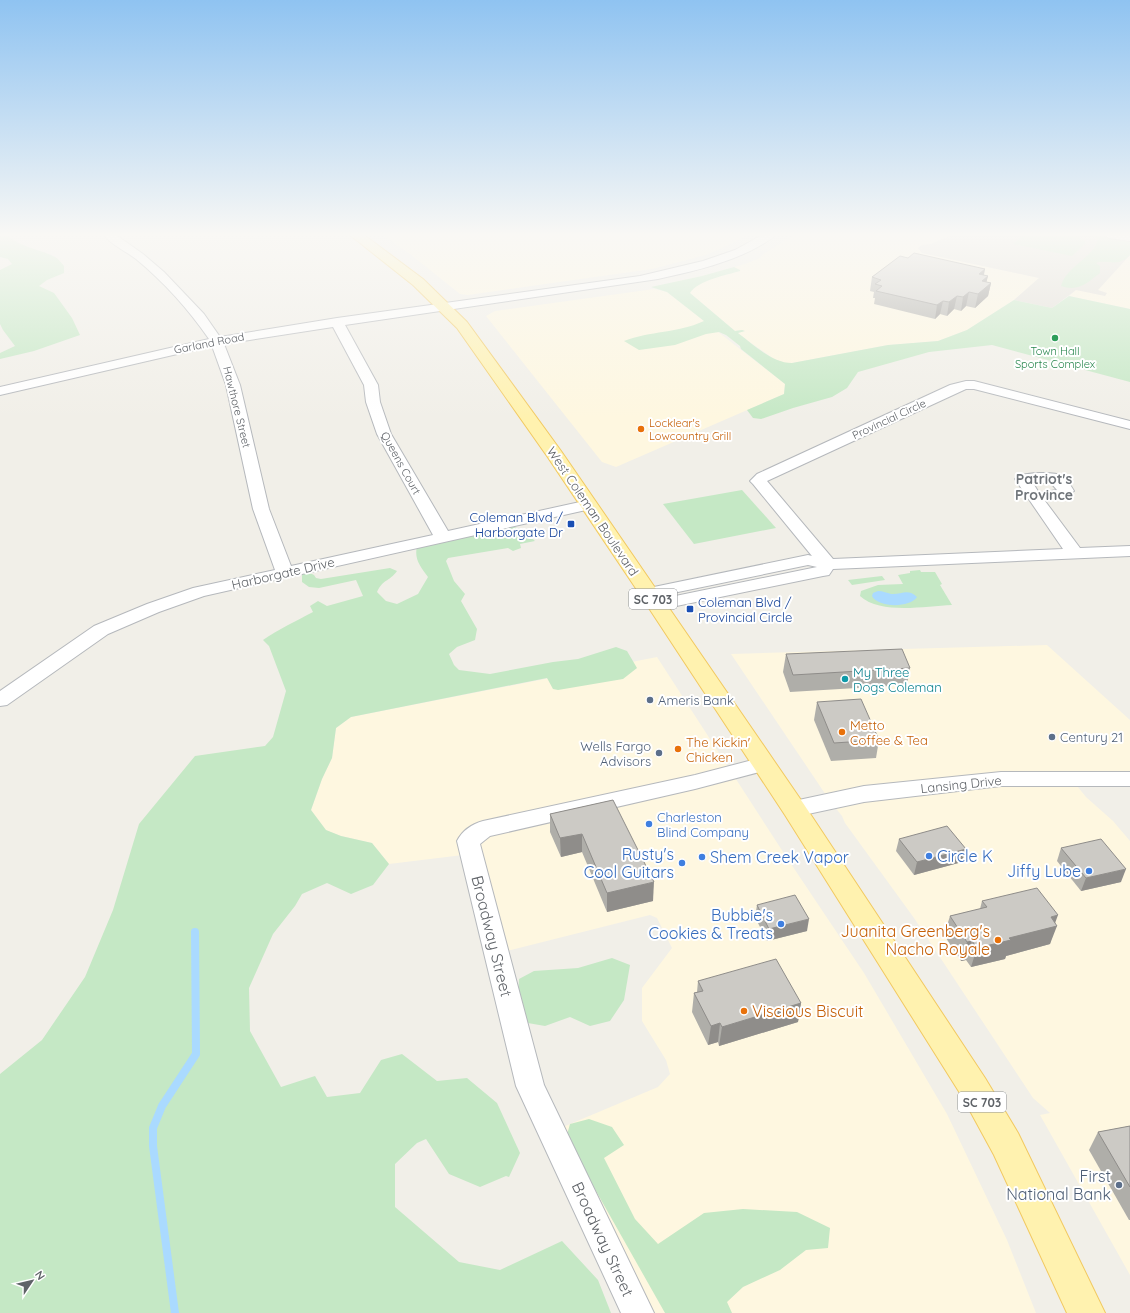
<svg xmlns="http://www.w3.org/2000/svg" width="1130" height="1313" viewBox="0 0 1130 1313" font-family="Quicksand,sans-serif">
<style>
.commercial{fill:#fef7e0}
.education{fill:#e1ded6}
.green{fill:#c5e8c5}
.water{fill:#aadaff}
.lines{fill:none;stroke-linecap:round;stroke-linejoin:round}
.stream{stroke:#aadaff;stroke-width:8}
.minor-casing{stroke:#b5b8bc;stroke-width:2}
.major-casing{stroke:#f2c960;stroke-width:2}
.minor{fill:#fff;fill-rule:evenodd}
.major{fill:#fff2af;fill-rule:evenodd}
.wall{fill:#afaea9}
.shaded-wall{fill:#8f8d8a}
.building{fill:#cccac5;stroke:#8f8d8a}
.leisure-dot{fill:#2e9e5b;stroke:#fff;stroke-width:1.5}
.food-dot{fill:#e8710a;stroke:#fff;stroke-width:1.5}
.transit-dot{fill:#1a4fb4;stroke:#fff;stroke-width:1.5}
.culture-dot{fill:#0f9aa8;stroke:#fff;stroke-width:1.5}
.service-dot{fill:#5c6f8a;stroke:#fff;stroke-width:1.5}
.shop-dot{fill:#3f7fe0;stroke:#fff;stroke-width:1.5}
.labels{text-anchor:middle;dominant-baseline:central;stroke-width:4;stroke-linejoin:round;paint-order:stroke}
.far-street-label{font-size:11px;fill:#5f6368;stroke:#fff}
.far-leisure-label{font-size:11px;fill:#27864d;stroke:#fff}
.far-food-label{font-size:11px;fill:#c56008;stroke:#fff;text-anchor:start}
.shield{fill:#fff;stroke:#8f9295;stroke-width:1}
.shield-label{font-size:12px;font-weight:bold;fill:#5f6368}
.street-label{font-size:13px;fill:#5f6368;stroke:#fff}
.transit-label{font-size:13px;fill:#164399;stroke:#fff;text-anchor:end}
.culture-label{font-size:13px;fill:#0d838f;stroke:#fff;text-anchor:start}
.service-label{font-size:13px;fill:#4e5e75;stroke:#fff;text-anchor:start}
.food-label{font-size:13px;fill:#c56008;stroke:#fff;text-anchor:start}
.shop-label{font-size:13px;fill:#366cbe;stroke:#fff;text-anchor:start}
.neighbourhood-label{font-size:14px;font-weight:bold;fill:#70757a;stroke:#fff}
.near-shop-label{font-size:16px;fill:#366cbe;stroke:#fff;text-anchor:end}
.near-food-label{font-size:16px;fill:#c56008;stroke:#fff;text-anchor:end}
.near-street-label{font-size:16px;fill:#5f6368;stroke:#fff}
.near-service-label{font-size:16px;fill:#4e5e75;stroke:#fff;text-anchor:end}
</style>
<rect width="100%" height="100%" fill="#f1efe8"/>
<g class="commercial">
<polygon points="383,235 748,235 722,248 706,255 652,269 468,295 460,294 410,254"/>
<polygon points="794,235 951,235 931,244 922,245 918,248 922,253 1039,278 1014,300 967,330 938,341 888,345 792,363 785,363 774,359 737,333 744,331 742,330 735,331 690,293 674,282 702,276 745,264 760,258 762,255"/>
<polygon points="1130,255 1130,309 1069,296 1076,290 1097,291"/>
<polygon points="654,289 667,292 785,384 784,394 616,467 602,462 486,316 495,311"/>
<polygon points="1047,645 1130,720 1130,779 1073,781 1086,797 1113,821 1130,841 1130,1275 1040,1115 1050,1113 1033,1098 914,918 845,823 842,816 830,801 731,654"/>
<polygon points="657,657 785,855 864,973 947,1114 1007,1240 1036,1313 622,1313 544,1135 658,1087 670,1074 666,1060 642,1021 642,988 672,948 657,918 650,915 487,956 463,855 389,864 372,843 341,836 325,830 311,810 322,779 332,758 336,728 351,717"/>
</g>
<polygon class="education" points="951,235 1103,235 1130,240 1130,255 1098,290 1107,293 1105,296 1076,290 1052,308 1014,300 1039,278 922,253 918,248 922,245 931,244"/>
<g class="green">
<path d="M0,235h9c6,11 34,15 46,22 4,2 6,6 9,9v7l-17,7 -8,6 15,7 18,25 8,17 -46,16 -34,8v-6l15,-7 -12,-16 -3,-6v-54l12,-6 -4,-5 -8,-2z"/>
<path d="M1038,235c13,0 42,-4 48,8l-14,13 -59,-12 8,-7z"/>
<path d="M1095,235l35,5v15c-12,13 -21,4 -34,8l4,3v7c-13,10 -22,19 -39,13 5,-20 34,-29 37,-47l-5,-3z"/>
<path d="M734,267l6,3v1c-13,4 -42,9 -50,22l45,38 7,-1 3,1 -7,2c16,12 34,30 54,30l96,-18 50,-4 29,-11 47,-30 38,8 17,-12 61,13v73l-138,-37 -63,7 -71,20 -11,16 -15,9 -39,11 -32,11 -8,-1 -6,-8 37,-16 1,-10 -44,-35 -1,-3 -14,-11 -7,-3 -13,2 -31,11 -36,5 -15,-9c26,-10 54,-8 80,-20l-37,-29 -16,-5 51,-11z"/>
<polygon points="742,490 776,528 694,544 663,504"/>
<path d="M511,526l12,4 12,11 -15,3 1,4 -8,3 -5,-3 -60,10 -2,3 8,20 11,13 -4,7 16,28 -2,11 -18,7 -8,7 5,11 5,5 31,4 63,-12 25,-3 38,-12 11,4 10,17 -14,11 -65,11 -5,-1 -6,-11 -196,39 -15,11 -4,30 -10,21 -11,31 15,20 15,6 31,7 17,21 -16,21 -22,9 -24,-11 -25,11 -7,12 -22,28 -24,54 1,43 31,56 34,-11 12,21 33,-4 21,-33 21,-6 35,27 30,-3 30,25 23,50 -11,24 -3,-1 -26,11 -31,-13 -23,-35 -9,4 -22,21v43l64,55 41,8 62,-29 36,39 13,33h-611v-239l42,-34 43,-63 28,-67 26,-86 56,-68 70,-10 8,-9 13,-46 -17,-45 -6,-6c16,-11 33,-19 50,-28l-3,-6 8,-5 9,5 36,-10 -7,-16 -37,8 -10,-1 -7,-5v-8l6,-2 6,3 2,3 5,1 69,-11 7,3c-8,11 -14,8 -20,21l9,9 11,3 21,-10 10,-17c-8,-11 -14,-18 -11,-31z"/>
<path d="M920,570l1,2h14l7,12 -2,1 12,20c-27,1 -71,10 -92,-9l1,-5 17,-6 25,-1 -5,-9 12,-2v-2z"/>
<polygon points="882,576 885,580 852,585 848,580"/>
<polygon points="612,958 630,965 624,1000 610,1021 590,1026 570,1017 545,1026 522,1022 518,997 519,979 534,971 578,968"/>
<polygon points="589,1119 612,1127 624,1145 604,1158 635,1219 658,1244 704,1213 743,1209 797,1212 830,1228 828,1248 806,1250 780,1270 743,1287 727,1302 732,1313 665,1313 566,1138 570,1124"/>
</g>
<path class="water" d="M878,591c5,0 9,2 13,3 10,1 17,-6 26,3 -7,11 -39,11 -45,-1l1,-3z"/>
<g class="lines">
<polyline class="stream" points="175,1313 153,1146 153,1128 162,1106 196,1054 195,932"/>
<defs>
<g id="minor">
<path d="M104,235h12l27,19 21,18 40,42 16,23 117,-19 303,-42 63,-15 32,-11 27,-15h13c-3,4 -8,6 -12,9 -32,19 -69,27 -105,35l-313,46 33,60 2,17 11,32 57,97 141,-31 6,2 2,3 -2,3 -391,88 -45,16 -51,22 -101,71 -7,1v-15l94,-65 53,-22 46,-16 82,-18 -22,-61 -27,-124 -14,-39 -212,49v-8l209,-48c-20,-29 -45,-57 -73,-80 -10,-8 -25,-14 -32,-24zM333,327l31,58 2,17 11,32 56,101 -142,31 -22,-57 -29,-124 -16,-41z"/>
<polygon points="1104,235 1130,235 1130,241 1109,238"/>
<path d="M966,381h8l156,40v8l-156,-40h-8l-199,92 66,78 230,-10 -48,-70 3,-3c9,-3 36,-5 44,0 5,3 9,10 12,15l-9,7 -20,3 35,47 50,-2v10l-297,13 -4,6 -6,1 -166,34 -6,-1 -3,-4 3,-4 166,-34 -9,-2 -159,33 -6,-1 -3,-4 3,-4 6,-1 159,-33 4,1 -59,-72 -3,-3 7,-7 193,-89zM1033,483h18l6,7 -18,3z"/>
<path d="M764,757l7,2 4,5 -4,5 -76,20 -205,47 -10,8 64,241 110,228h-33l-105,-227 -59,-245c5,-10 15,-17 26,-20l212,-46z"/>
<polygon points="1001,772 1130,772 1130,786 1001,786 864,802 794,817 786,815 783,809 786,803 794,801 864,786"/>
</g>
<polygon id="major" points="350,235 364,235 423,279 467,322 561,451 803,803 985,1078 1018,1133 1105,1313 1067,1313 994,1155 963,1098 785,815 639,593 547,456 457,328 413,285"/>
</defs>
<use href="#minor" class="minor-casing"/>
<use href="#major" class="major-casing"/>
<use href="#minor" class="minor"/>
<use href="#major" class="major"/>
</g>
<g class="wall">
<polygon points="908,258 985,269 984,275 988,276 986,282 991,283 988,296 975,308 966,306 961,311 954,309 947,316 940,314 935,319 874,304 875,298 873,298 874,292 870,291 872,277"/>
<polygon points="786,654 910,668 907,685 790,692 783,672"/>
<polygon points="817,702 879,740 876,758 831,761 814,720"/>
<polygon points="613,800 653,901 607,912 582,852 561,857 550,832 550,814"/>
<polygon points="899,839 962,862 914,875 896,851"/>
<polygon points="1061,848 1121,882 1081,891 1057,861"/>
<polygon points="982,901 1055,923 1050,944 1006,956 1005,959 971,967 966,960 961,961 944,935 950,916 980,909"/>
<polygon points="757,905 807,931 767,941 755,917"/>
<polygon points="698,981 801,1003 798,1022 719,1046 718,1042 708,1045 692,1012 694,993 697,992"/>
<polygon points="1130,1126 1130,1220 1129,1220 1089,1150 1098,1132"/>
</g>
<g class="shaded-wall">
<polygon points="985,269 982,281 988,276 985,288 991,283 988,296 975,308 978,294 979,274"/>
<polygon points="969,292 966,306 961,311 963,297"/>
<polygon points="957,296 954,309 947,316 949,302"/>
<polygon points="943,301 940,314 935,319 937,305"/>
<polygon points="582,834 582,852 561,857 560,838"/>
<polygon points="966,849 962,862 914,875 917,862"/>
<polygon points="1126,869 1121,882 1081,891 1086,878"/>
<polygon points="654,882 653,901 607,912 607,893"/>
<polygon points="1058,915 1054,926 1057,926 1050,944 1006,956 1005,959 971,967 977,948 1009,938 1051,917"/>
<polygon points="809,919 807,931 767,941 769,929"/>
<polygon points="972,941 966,960 961,961 967,942"/>
<polygon points="801,1003 798,1022 719,1046 722,1027"/>
<polygon points="720,1023 718,1042 708,1045 711,1026"/>
</g>
<g class="building">
<polygon points="914,253 985,269 979,274 988,276 982,281 991,283 978,294 969,292 963,297 957,296 949,302 943,301 937,305 876,291 882,286 875,284 881,280 872,277 900,256 908,258"/>
<polygon points="902,649 910,668 793,675 786,654"/>
<polygon points="861,699 879,740 834,743 817,702"/>
<polygon points="613,800 654,882 607,893 582,834 560,838 550,814"/>
<polygon points="947,826 966,849 917,862 899,839"/>
<polygon points="1101,839 1126,869 1086,878 1061,848"/>
<polygon points="1037,888 1058,915 1051,917 1057,926 1009,938 1011,940 977,948 972,941 967,942 950,916 987,907 982,901"/>
<polygon points="795,895 809,919 769,929 757,905"/>
<polygon points="776,959 801,1003 722,1027 720,1023 711,1026 694,993 703,991 698,981"/>
<polygon points="1130,1126 1130,1187 1098,1132"/>
</g>
<linearGradient id="sky" x2="0" y2="1"><stop stop-color="#8fc3f1"/><stop offset="0.56" stop-color="#f9f8f5"/><stop offset="1" stop-color="#f9f8f5" stop-opacity="0"/></linearGradient>
<rect width="1130" height="419" fill="url(#sky)"/>
<circle class="leisure-dot" cx="1055" cy="338" r="4"/>
<g class="food-dot">
<circle cx="641" cy="429" r="4"/>
<circle cx="842" cy="732" r="4"/>
<circle cx="678" cy="749" r="4"/>
<circle cx="998" cy="940" r="4"/>
<circle cx="744" cy="1011" r="4"/>
</g>
<g class="transit-dot">
<rect x="567" y="520" width="8" height="8" rx="2"/>
<rect x="686" y="605" width="8" height="8" rx="2"/>
</g>
<circle class="culture-dot" cx="845" cy="679" r="4"/>
<g class="service-dot">
<circle cx="650" cy="700" r="4"/>
<circle cx="1052" cy="737" r="4"/>
<circle cx="659" cy="753" r="4"/>
<circle cx="1119" cy="1185" r="4"/>
</g>
<g class="shop-dot">
<circle cx="649" cy="824" r="4"/>
<circle cx="929" cy="856" r="4"/>
<circle cx="702" cy="857" r="4"/>
<circle cx="682" cy="863" r="4"/>
<circle cx="1089" cy="871" r="4"/>
<circle cx="781" cy="924" r="4"/>
</g>
<g class="labels">
<g class="far-street-label">
<text transform="translate(209 343) rotate(-11)">Garland Road</text>
<text transform="translate(237 407) rotate(76)">Hawthore Street</text>
<text transform="translate(889 419) rotate(-25)">Provincial Circle</text>
<text transform="translate(401 463) rotate(61)">Queens Court</text>
</g>
<g class="far-leisure-label">
<text x="1055" y="351">Town Hall<tspan x="1055" dy="13">Sports Complex</tspan></text>
</g>
<g class="far-food-label">
<text x="649" y="423">Locklear's<tspan x="649" dy="13">Lowcountry Grill</tspan></text>
</g>
<g class="shield">
<rect x="629" y="589" width="48" height="20" rx="3"/>
<rect x="958" y="1092" width="48" height="20" rx="3"/>
</g>
<g class="shield-label">
<text x="653" y="599">SC 703</text>
<text x="982" y="1102">SC 703</text>
</g>
<g class="street-label">
<text transform="translate(593 511) rotate(56)">West Coleman Boulevard</text>
<text transform="translate(283 573) rotate(-13)">Harborgate Drive</text>
<text transform="translate(961 784) rotate(-6)">Lansing Drive</text>
</g>
<g class="transit-label">
<text x="563" y="517">Coleman Blvd /<tspan x="563" dy="15">Harborgate Dr</tspan></text>
<text x="698" y="602" text-anchor="start">Coleman Blvd /<tspan x="698" dy="15">Provincial Circle</tspan></text>
</g>
<g class="culture-label">
<text x="853" y="672">My Three<tspan x="853" dy="15">Dogs Coleman</tspan></text>
</g>
<g class="service-label">
<text x="658" y="700">Ameris Bank</text>
<text x="1060" y="737">Century 21</text>
<text x="651" y="746" text-anchor="end">Wells Fargo<tspan x="651" dy="15">Advisors</tspan></text>
</g>
<g class="food-label">
<text x="850" y="725">Metto<tspan x="850" dy="15">Coffee &amp; Tea</tspan></text>
<text x="686" y="742">The Kickin'<tspan x="686" dy="15">Chicken</tspan></text>
</g>
<g class="shop-label">
<text x="657" y="817">Charleston<tspan x="657" dy="15">Blind Company</tspan></text>
</g>
<g class="neighbourhood-label">
<text x="1044" y="479">Patriot's<tspan x="1044" dy="16">Province</tspan></text>
</g>
<g class="near-shop-label">
<text x="674" y="854">Rusty's<tspan x="674" dy="18">Cool Guitars</tspan></text>
<text x="937" y="856" text-anchor="start">Circle K</text>
<text x="710" y="857" text-anchor="start">Shem Creek Vapor</text>
<text x="1081" y="871">Jiffy Lube</text>
<text x="773" y="915">Bubbie's<tspan x="773" dy="18">Cookies &amp; Treats</tspan></text>
</g>
<g class="near-food-label">
<text x="990" y="931">Juanita Greenberg's<tspan x="990" dy="18">Nacho Royale</tspan></text>
<text x="752" y="1011" text-anchor="start">Viscious Biscuit</text>
</g>
<g class="near-street-label">
<text transform="translate(492 936) rotate(76)">Broadway Street</text>
<text transform="translate(603 1239) rotate(65)">Broadway Street</text>
</g>
<g class="near-service-label">
<text x="1111" y="1176">First<tspan x="1111" dy="18">National Bank</tspan></text>
</g>
</g>
<g transform="translate(32 1281) rotate(55)" stroke="#ffffff" stroke-width="3" paint-order="stroke">
<path d="M0-3L7 15L0 10L-7 15Z" fill="#5f6368"/>
<text y="-6" font-size="11" font-weight="bold" text-anchor="middle" fill="#5f6368">N</text>
</g>
</svg>
